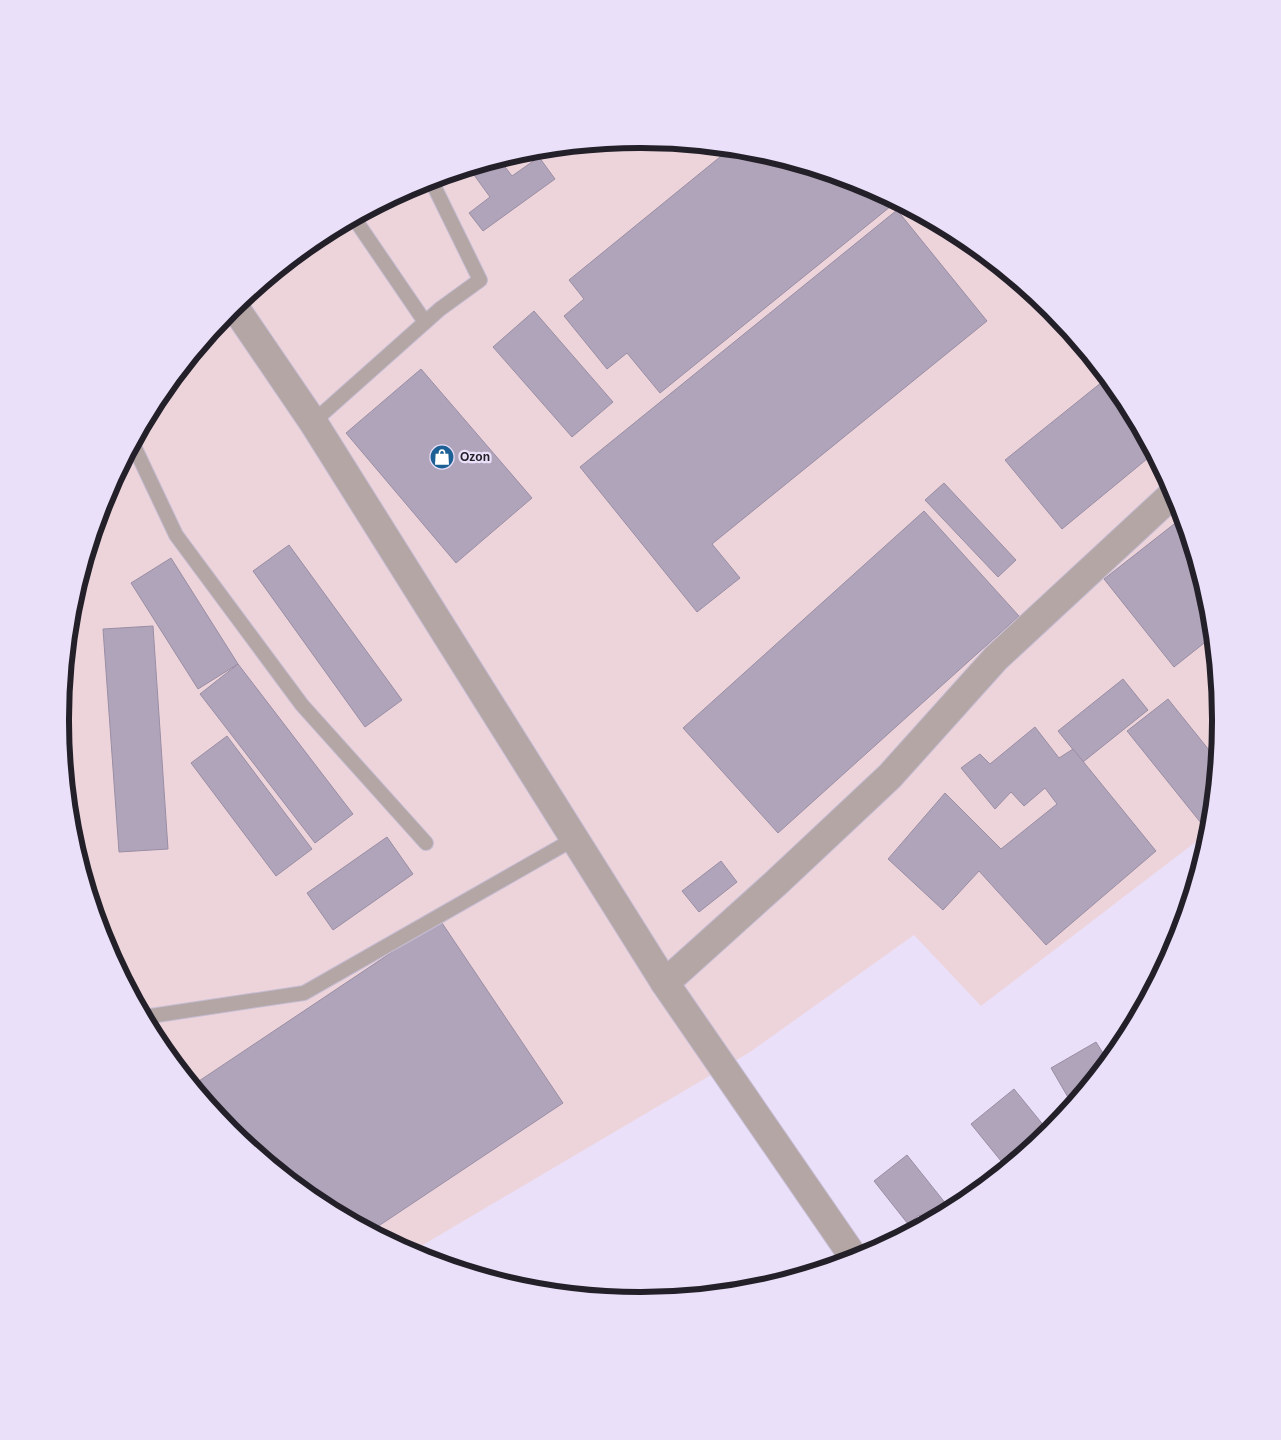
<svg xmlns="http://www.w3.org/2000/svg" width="1281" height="1440" viewBox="0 0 1281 1440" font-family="Arial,sans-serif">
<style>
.industrial{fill:#edd4db}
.building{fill:#b0a4bb;stroke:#9a8ea4}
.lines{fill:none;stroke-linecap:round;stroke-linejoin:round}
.lane-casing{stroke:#c6bdd4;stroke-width:16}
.street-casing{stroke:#c6bdd4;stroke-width:30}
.lane{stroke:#b4a6a5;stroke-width:14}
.street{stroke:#b4a6a5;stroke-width:28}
.labels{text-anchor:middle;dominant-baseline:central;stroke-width:4.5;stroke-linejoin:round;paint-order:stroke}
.poi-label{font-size:12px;font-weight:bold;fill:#242029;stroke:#eae0f9;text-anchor:start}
.rim{fill:none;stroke:#242029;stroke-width:6}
</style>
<rect width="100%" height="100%" fill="#eae0f9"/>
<polygon class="industrial" points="641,140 754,151 863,184 963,237 1051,310 1123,398 1177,498 1210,607 1221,720 1210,831 981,1006 914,935 750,1052 411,1252 318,1203 230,1130 158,1042 104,942 71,833 60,720 71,606 104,498 158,397 230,309 318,237 419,184 528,151"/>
<g class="building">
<polygon points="731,148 754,151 863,184 896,202 660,393 627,353 607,369 564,316 584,299 569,280"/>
<polygon points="539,157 555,179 483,231 469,213 490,197 469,168 499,159 512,176"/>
<polygon points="897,210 987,321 712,544 740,578 697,612 580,467"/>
<polygon points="534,311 613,402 572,437 493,347"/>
<polygon points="421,369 532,498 456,563 346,433"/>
<polygon points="1107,378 1123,398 1153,454 1062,529 1005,460"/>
<polygon points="944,483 1016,560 998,577 925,500"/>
<polygon points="924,511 1019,616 778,833 683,728"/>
<polygon points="1183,517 1210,607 1213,636 1174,667 1104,579"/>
<polygon points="289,545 402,700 365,727 253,571"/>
<polygon points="171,558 238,664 198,689 131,583"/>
<polygon points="153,626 168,849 119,852 103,629"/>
<polygon points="238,664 353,814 315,843 200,694"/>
<polygon points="1123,679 1148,710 1083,762 1058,731"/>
<polygon points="1168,699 1217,760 1212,815 1201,823 1127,731"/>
<polygon points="1035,727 1059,758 1073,749 1156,851 1046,945 979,871 943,910 888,859 945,793 1001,849 1057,804 1045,788 1024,806 1011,792 995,809 961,768 980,754 990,764"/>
<polygon points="227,736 312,849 276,876 191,763"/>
<polygon points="387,837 413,874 333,930 307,893"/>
<polygon points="721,861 737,882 699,912 682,891"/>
<polygon points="440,920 563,1103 371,1231 318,1203 230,1130 193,1085"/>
<polygon points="1096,1042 1108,1061 1084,1090 1069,1099 1051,1068"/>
<polygon points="1014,1089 1049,1132 1023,1154 1018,1147 1001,1161 971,1124"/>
<polygon points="907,1155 950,1209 925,1223 919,1215 908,1224 874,1181"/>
</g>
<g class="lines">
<defs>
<g id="lane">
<polyline points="354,218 425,322"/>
<polyline points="313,422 440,309 480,280 431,180"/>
<polyline points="133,444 176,535 302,705 426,843"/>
<polyline points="144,1017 304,993 574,839"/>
</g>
<g id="street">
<polyline points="234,306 313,422 665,983 855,1259"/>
<polyline points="665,983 776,883 890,776 996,658 1174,493"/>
</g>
</defs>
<use href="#lane" class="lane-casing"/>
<use href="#street" class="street-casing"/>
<use href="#lane" class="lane"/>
<use href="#street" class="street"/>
</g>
<defs>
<symbol id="shop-disc" viewBox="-11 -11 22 22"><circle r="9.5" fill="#1c6095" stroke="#eae0f9"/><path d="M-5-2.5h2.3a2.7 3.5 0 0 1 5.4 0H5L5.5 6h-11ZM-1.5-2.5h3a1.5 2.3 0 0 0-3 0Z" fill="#fff"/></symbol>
</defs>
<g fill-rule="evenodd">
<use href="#shop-disc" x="428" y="443" width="28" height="28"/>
</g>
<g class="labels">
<g class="poi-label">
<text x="460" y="457">Ozon</text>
</g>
</g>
<path d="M0 0H1281V1440H0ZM640 148H641A571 571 0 0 1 1212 719V721A571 571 0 0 1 641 1292H640A571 571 0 0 1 69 721V719A571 571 0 0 1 640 148Z" fill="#eae0f9" fill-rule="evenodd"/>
<path class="rim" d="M640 148H641A571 571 0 0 1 1212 719V721A571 571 0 0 1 641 1292H640A571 571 0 0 1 69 721V719A571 571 0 0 1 640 148Z"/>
</svg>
